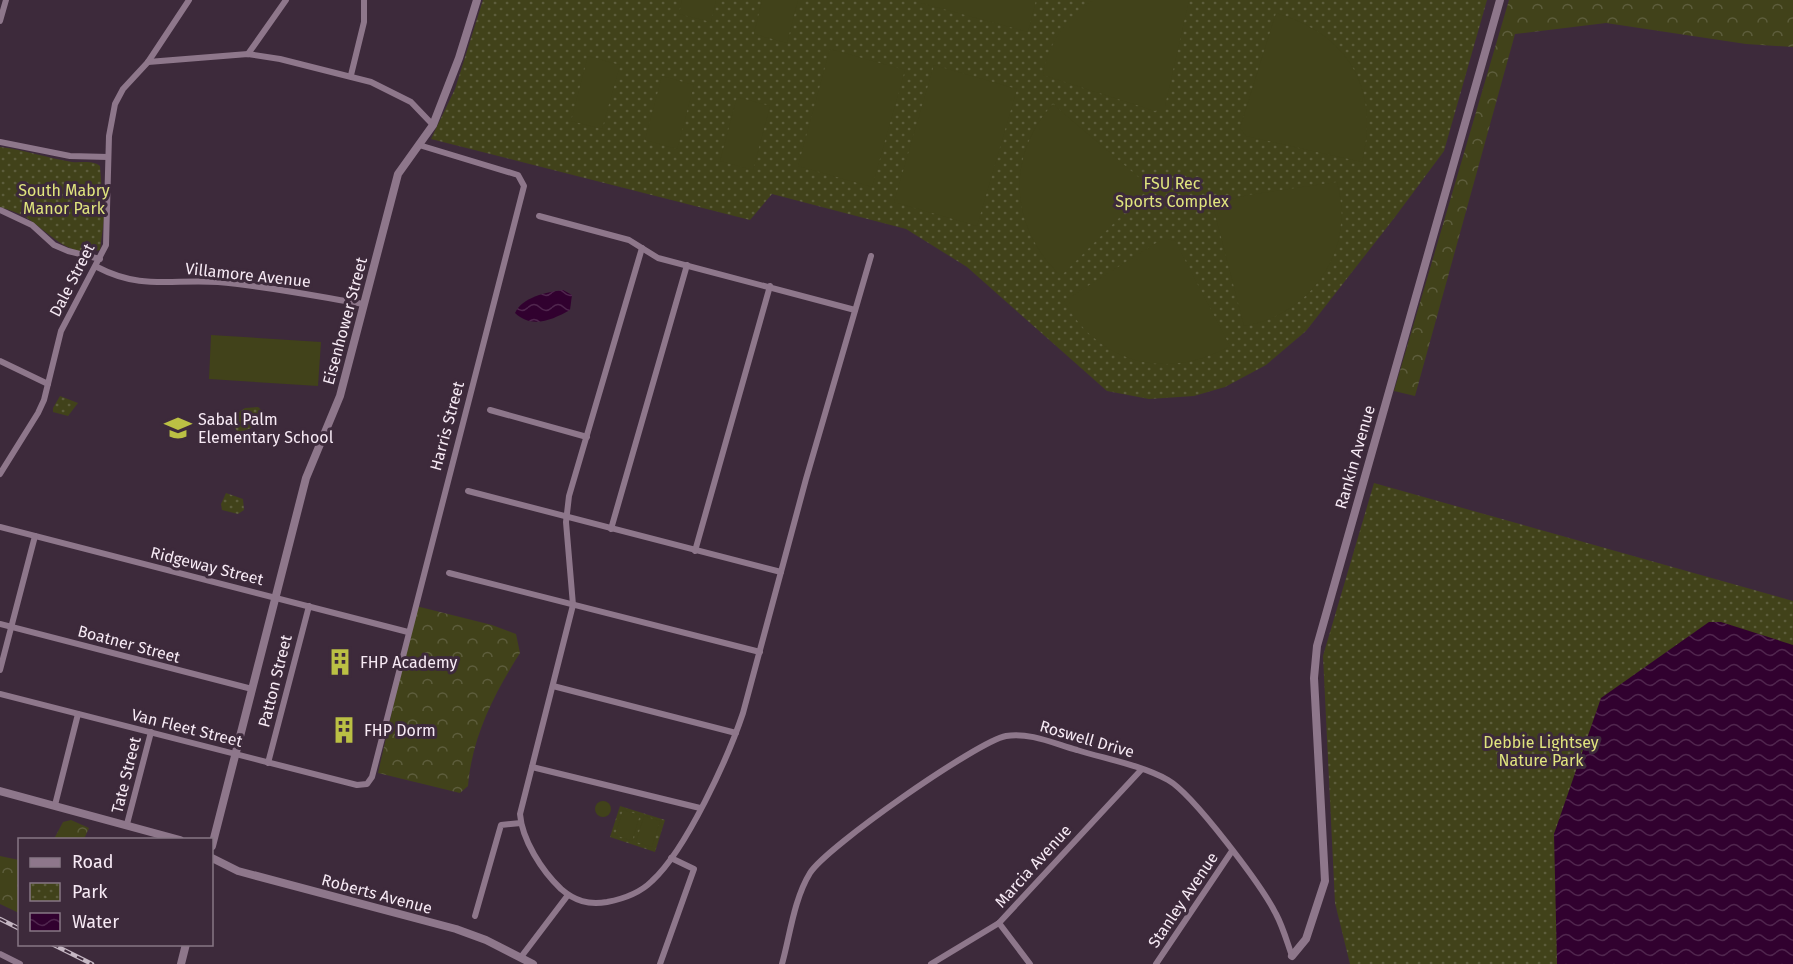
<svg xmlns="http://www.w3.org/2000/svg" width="1793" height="964" viewBox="0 0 1793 964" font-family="'Fira Sans',sans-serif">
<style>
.forest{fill:url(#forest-crowns)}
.park{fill:url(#park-dots)}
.pitch{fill:#41421a}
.water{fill:url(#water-waves)}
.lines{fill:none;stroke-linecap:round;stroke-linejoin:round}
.minor{stroke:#8e778b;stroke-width:6}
.tertiary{stroke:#8e778b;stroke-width:8}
.rail-casing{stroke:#c5b7c3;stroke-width:4.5}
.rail{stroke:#3d2a3b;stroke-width:2;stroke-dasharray:7;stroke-linecap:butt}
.labels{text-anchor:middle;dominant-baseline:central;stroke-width:6;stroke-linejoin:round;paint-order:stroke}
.park-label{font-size:16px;fill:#e0e57e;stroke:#3d2a3b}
.street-label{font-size:16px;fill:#f7eaf5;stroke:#3d2a3b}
.poi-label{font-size:16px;fill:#f7eaf5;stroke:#3d2a3b;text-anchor:start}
</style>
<defs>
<pattern id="forest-crowns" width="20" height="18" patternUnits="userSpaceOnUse" patternTransform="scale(1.5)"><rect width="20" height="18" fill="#41421a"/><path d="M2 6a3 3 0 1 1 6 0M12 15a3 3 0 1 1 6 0" fill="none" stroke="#5d5d3c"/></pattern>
<pattern id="park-dots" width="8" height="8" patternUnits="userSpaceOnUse" patternTransform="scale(1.5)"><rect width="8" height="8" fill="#41421a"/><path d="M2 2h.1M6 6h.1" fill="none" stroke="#5d5d3c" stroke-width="1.8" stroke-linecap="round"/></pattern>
<pattern id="water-waves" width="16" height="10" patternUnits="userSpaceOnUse" patternTransform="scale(1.5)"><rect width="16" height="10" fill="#31012f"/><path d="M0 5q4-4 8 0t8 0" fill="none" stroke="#50264e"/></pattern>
</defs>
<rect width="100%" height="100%" fill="#3d2a3b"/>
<g class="forest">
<polygon points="1509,0 1793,0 1793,47 1746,44 1606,23 1515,34 1415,396 1394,391"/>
<path d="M416,606l76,19 24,9 4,19c-26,41 -48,84 -52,133l-8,7 -82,-20z"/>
<polygon points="71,820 89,828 84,839 54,839 63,822"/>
<polygon points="0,856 19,860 19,913 0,904"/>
</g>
<g class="park">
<polygon points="483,0 1487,0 1444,151 1395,217 1306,331 1266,365 1225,387 1194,396 1149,399 1107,391 967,267 906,229 772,194 750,220 431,139 455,89"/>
<path d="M0,147c25,3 48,11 72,15 10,1 20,-2 28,4l4,53 -4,31c-31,9 -50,-17 -73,-32 -8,-5 -18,-8 -27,-11z"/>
<polygon points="60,396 78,403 68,416 53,412 53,408"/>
<path d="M258,407l6,5c-2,10 -17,21 -27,19l-8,-12 16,-11z"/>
<polygon points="1374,483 1793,601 1793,964 1350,964 1335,903 1323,656"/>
<polygon points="226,493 243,499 244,510 238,514 222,510 221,504"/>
<polygon points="620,806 665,820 655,852 610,837"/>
</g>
<g class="pitch">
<polygon points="682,0 716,0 711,22 679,14"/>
<polygon points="762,0 798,0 787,43 754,34"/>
<polygon points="921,0 1036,0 1028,32 921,3"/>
<path d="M1094,0h95l-24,106 -10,5 -112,-36c4,-30 25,-60 51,-75z"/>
<path d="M1276,13c72,21 104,75 86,149l-116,-26 -6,-8z"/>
<polygon points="830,49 905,70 872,187 798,166"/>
<polygon points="588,56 620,65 602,129 571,121"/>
<polygon points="934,65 1017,89 977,226 894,202"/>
<polygon points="662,76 694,85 677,149 645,140"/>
<polygon points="737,97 770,106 753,170 720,161"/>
<path d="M1053,104l90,77 1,12 -83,83c-51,-47 -56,-120 -8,-172z"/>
<path d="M1337,182c3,13 6,27 4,41 -4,53 -46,95 -97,103l-30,-116 6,-8 28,-7z"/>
<path d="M1164,238l11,3 55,105c-63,35 -131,18 -166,-45z"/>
<polygon points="211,335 321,342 318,386 209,379"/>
<circle cx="603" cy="809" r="8"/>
<polygon points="623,810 640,815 632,841 615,835"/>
<polygon points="644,816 660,821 652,847 636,842"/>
</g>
<g class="water">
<path d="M563,290l9,5 -2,15c-18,10 -38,19 -55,3 7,-16 32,-21 48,-23z"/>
<polygon points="1709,622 1721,622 1793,645 1793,964 1557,964 1554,834 1601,698"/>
</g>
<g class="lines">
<g class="minor">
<polyline points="0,21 6,0"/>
<polyline points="248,54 286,0"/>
<polyline points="148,62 248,54 280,59 371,82 411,102 433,125"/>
<polyline points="351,75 364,22 364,0"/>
<polyline points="0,142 70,156 108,157"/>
<polyline points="0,210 32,225 54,245 68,251 100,259"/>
<polyline points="539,216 629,240 658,258 855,310"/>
<path d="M642,248l-73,248 -3,26 7,83 -53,209c2,26 22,57 41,75 14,12 27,16 46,13 16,-3 33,-9 45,-21 34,-31 76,-123 91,-168l63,-234 65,-223"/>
<path d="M97,267c44,23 73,12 121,15 48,4 97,14 145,22"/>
<polyline points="0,361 48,384"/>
<polyline points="490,410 587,437"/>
<polyline points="0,474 38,413 44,400 61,331 106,245 109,136 115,104 123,89 148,62 189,0"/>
<polyline points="468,491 781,572"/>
<polyline points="0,527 408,632"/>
<polyline points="611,529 687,265"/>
<polyline points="695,551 770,286"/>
<polyline points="449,573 760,652"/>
<polyline points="0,624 252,689"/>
<polyline points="0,670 35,536"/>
<polyline points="553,686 736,733"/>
<polyline points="0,694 357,785 367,784 372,777 524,186 518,175 419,145"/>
<polyline points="268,763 309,606"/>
<polyline points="532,767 700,808"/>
<polyline points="55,805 78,714"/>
<polyline points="127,824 151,732"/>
<polyline points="475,916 501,825 521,823"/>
<polyline points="999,923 1030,964"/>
<polyline points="0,954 20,964"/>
<polyline points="521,957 568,895"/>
<polyline points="660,964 694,869 671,858"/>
<path d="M782,964c8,-29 12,-65 28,-91 16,-26 168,-132 196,-137 24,-4 49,8 71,14 29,9 64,15 91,30 25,14 94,106 108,134 7,13 11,28 16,42"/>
<polyline points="931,964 999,923 1141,770"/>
<polyline points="1156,964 1232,851"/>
</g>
<g class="tertiary">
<polyline points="0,791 180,840"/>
<polyline points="212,846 306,478 340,396 398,174 433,125 459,58 477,0"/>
<polyline points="212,858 238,871 456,929 486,940 533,964"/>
<polyline points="1292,956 1306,939 1325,881 1314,678 1317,646 1500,0"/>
<polyline points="181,964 186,944"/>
</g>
<defs>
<g id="rail">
<polyline points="0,919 20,929"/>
<polyline points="52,944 92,964"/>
</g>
</defs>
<use href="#rail" class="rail-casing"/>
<use href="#rail" class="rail"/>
</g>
<defs>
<symbol id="school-bare" viewBox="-9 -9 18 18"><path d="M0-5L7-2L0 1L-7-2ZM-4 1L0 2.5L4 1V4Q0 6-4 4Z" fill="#bbc044" stroke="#3d2a3b" stroke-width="2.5" paint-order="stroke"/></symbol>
<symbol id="building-bare" viewBox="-9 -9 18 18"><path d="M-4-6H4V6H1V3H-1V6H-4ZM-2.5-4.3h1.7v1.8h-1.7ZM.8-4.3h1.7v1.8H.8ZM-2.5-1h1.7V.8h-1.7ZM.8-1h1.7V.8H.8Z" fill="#bbc044" stroke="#3d2a3b" stroke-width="2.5" paint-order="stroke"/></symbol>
</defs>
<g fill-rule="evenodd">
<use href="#school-bare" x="159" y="409" width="38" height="38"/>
<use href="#building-bare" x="321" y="643" width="38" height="38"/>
<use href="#building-bare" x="325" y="711" width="38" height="38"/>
</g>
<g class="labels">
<g class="park-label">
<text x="1172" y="183">FSU Rec<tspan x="1172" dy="18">Sports Complex</tspan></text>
<text x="64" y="190">South Mabry<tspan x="64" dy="18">Manor Park</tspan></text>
<text x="1541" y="742">Debbie Lightsey<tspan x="1541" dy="18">Nature Park</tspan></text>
</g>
<g class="street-label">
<text transform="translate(248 275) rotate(6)">Villamore Avenue</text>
<text transform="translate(72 280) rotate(-63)">Dale Street</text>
<text transform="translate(345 321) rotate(-75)">Eisenhower Street</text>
<text transform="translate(447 426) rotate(-75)">Harris Street</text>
<text transform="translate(1355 457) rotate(-74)">Rankin Avenue</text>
<text transform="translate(207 566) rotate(14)">Ridgeway Street</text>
<text transform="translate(129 644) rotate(15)">Boatner Street</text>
<text transform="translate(275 681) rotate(-76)">Patton Street</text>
<text transform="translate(187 728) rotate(14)">Van Fleet Street</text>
<text transform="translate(1087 739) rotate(16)">Roswell Drive</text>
<text transform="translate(126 775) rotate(-76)">Tate Street</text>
<text transform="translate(1033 866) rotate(-48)">Marcia Avenue</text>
<text transform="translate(377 894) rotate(15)">Roberts Avenue</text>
<text transform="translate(1183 900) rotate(-56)">Stanley Avenue</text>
</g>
<g class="poi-label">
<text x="198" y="419">Sabal Palm<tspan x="198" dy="18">Elementary School</tspan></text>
<text x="360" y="662">FHP Academy</text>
<text x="364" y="730">FHP Dorm</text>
</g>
</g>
<rect x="18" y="838" width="195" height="108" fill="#3d2a3b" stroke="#877785" stroke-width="1.5"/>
<rect x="30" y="858" width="30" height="9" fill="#8e778b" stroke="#877785" stroke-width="1.5"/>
<text x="72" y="868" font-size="18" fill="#f7eaf5">Road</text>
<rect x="30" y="883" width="30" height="18" fill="url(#park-dots)" stroke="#877785" stroke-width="1.5"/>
<text x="72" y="898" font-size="18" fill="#f7eaf5">Park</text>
<rect x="30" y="913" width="30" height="18" fill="url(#water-waves)" stroke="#877785" stroke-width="1.5"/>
<text x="72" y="928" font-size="18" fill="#f7eaf5">Water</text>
</svg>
